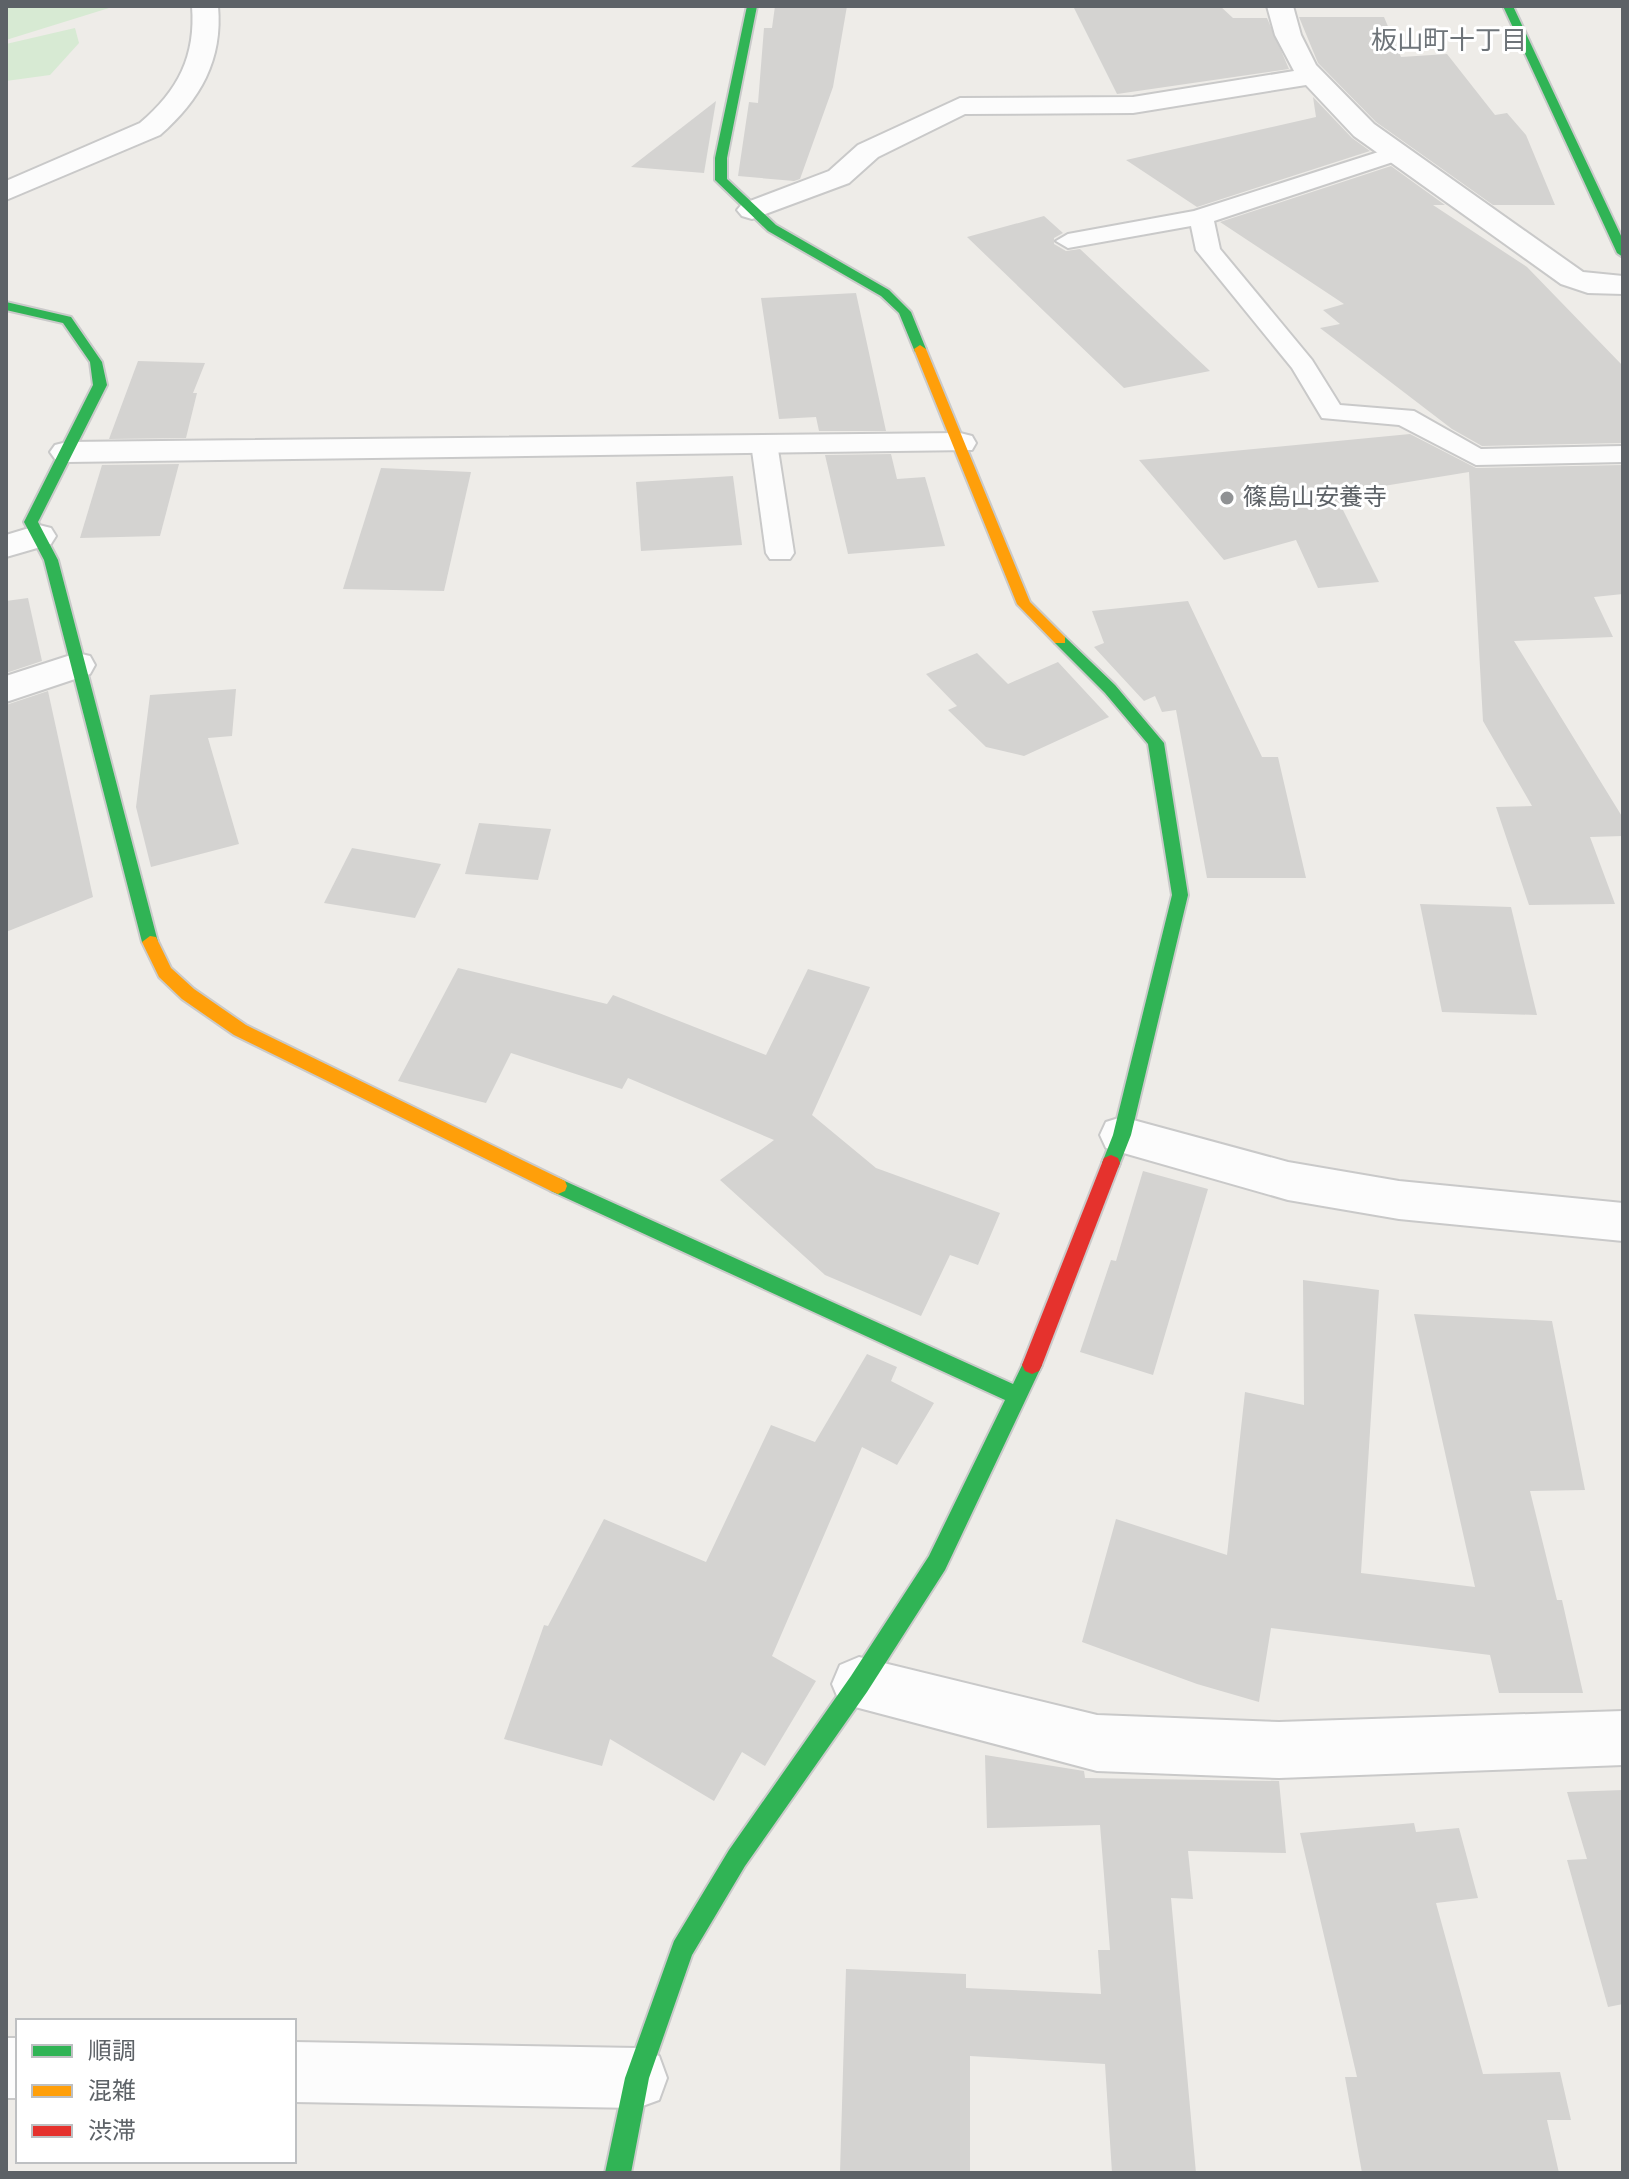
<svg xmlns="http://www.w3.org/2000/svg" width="1629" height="2179" viewBox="0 0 1629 2179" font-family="'Alegreya Sans','Noto Sans JP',sans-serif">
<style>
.green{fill:#d7ead3}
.building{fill:#d4d3d1}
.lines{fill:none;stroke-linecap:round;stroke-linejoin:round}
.lane-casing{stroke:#c9c9c9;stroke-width:4}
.street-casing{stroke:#c9c9c9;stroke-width:4}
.fast-casing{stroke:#cacaca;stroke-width:4}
.slow-casing{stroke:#cacaca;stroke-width:4}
.jam-casing{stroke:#cacaca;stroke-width:4}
.lane{fill:#fcfcfc;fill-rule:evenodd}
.street{fill:#fcfcfc;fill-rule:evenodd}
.fast{fill:#30b455;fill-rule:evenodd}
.slow{fill:#ff9f0a;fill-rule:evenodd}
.jam{fill:#e5322d;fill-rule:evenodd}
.poi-dot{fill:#909294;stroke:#fff;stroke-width:3}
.labels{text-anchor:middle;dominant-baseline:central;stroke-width:6;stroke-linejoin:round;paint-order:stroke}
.far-poi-label{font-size:24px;fill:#5d6267;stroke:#fff;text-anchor:start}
.far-neighbourhood-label{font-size:26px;fill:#6e7479;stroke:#fff}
</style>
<rect width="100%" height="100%" fill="#eeece8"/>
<g class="green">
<polygon points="6,6 107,6 109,8 6,40"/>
<polygon points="75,28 79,43 50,75 6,81 6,44"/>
</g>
<g class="building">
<polygon points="775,6 847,6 833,87 800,179 794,181 738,176 749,102 758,103 764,28 772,28"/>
<polygon points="1073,6 1220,6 1233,18 1267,18 1289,69 1117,94"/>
<polygon points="1299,17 1384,17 1401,57 1447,54 1495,115 1507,113 1526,135 1555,205 1493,205 1376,122 1318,63"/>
<polygon points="1313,97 1352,138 1370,151 1197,207 1126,160 1316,117"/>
<polygon points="716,101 704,173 631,167"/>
<polygon points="1391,166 1445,205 1433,205 1527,267 1623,366 1623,443 1482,446 1452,429 1320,328 1340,324 1323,310 1344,304 1220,222"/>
<polygon points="1044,216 1063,233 1054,238 1054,244 1066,251 1080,249 1210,371 1124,388 967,237"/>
<polygon points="856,293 886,431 819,431 816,417 779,419 761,298"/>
<polygon points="138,361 205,363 193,393 197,393 186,438 109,439"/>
<polygon points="1410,434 1476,468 1623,465 1623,594 1594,597 1613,637 1514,641 1623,818 1623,836 1590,837 1615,904 1529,905 1496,807 1532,806 1483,721 1469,472 1335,494 1379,582 1318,588 1296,540 1224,560 1139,460"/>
<polygon points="891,454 897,479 925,477 945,546 848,554 825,455"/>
<polygon points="179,464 160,536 80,538 102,465"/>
<polygon points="381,468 471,472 444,591 343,589"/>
<polygon points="733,476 742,545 641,551 636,482"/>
<polygon points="28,598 42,661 6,673 6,601"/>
<polygon points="1188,601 1262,757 1278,757 1306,878 1207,878 1176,710 1162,712 1155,696 1144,701 1094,647 1104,643 1092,611"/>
<polygon points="977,653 1008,684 1058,662 1109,717 1024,756 986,747 948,710 957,706 926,674"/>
<polygon points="236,689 232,736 208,738 239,844 151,867 136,807 150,695"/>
<polygon points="48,691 93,897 6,932 6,705"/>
<polygon points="479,823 551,829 538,880 465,874"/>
<polygon points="352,848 441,864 415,918 324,903"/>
<polygon points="1420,904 1511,907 1537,1015 1442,1012"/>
<polygon points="458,968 607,1004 613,995 766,1055 808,969 870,987 812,1115 876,1168 1000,1213 978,1265 950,1255 921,1316 825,1275 720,1180 774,1140 628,1078 622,1089 511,1053 486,1103 398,1081"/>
<polygon points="1143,1171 1208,1189 1153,1375 1080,1352 1111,1260 1116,1261"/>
<polygon points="1303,1280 1379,1290 1361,1573 1475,1587 1414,1314 1552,1321 1585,1490 1530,1491 1557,1600 1562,1600 1583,1693 1499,1693 1490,1655 1271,1628 1259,1702 1197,1684 1082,1642 1116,1519 1227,1555 1245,1392 1304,1405"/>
<polygon points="867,1354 897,1367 891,1381 934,1403 897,1465 862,1447 772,1656 816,1681 765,1766 742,1752 714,1801 610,1739 602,1766 504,1739 544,1625 548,1626 604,1519 706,1562 771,1425 815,1442"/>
<polygon points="985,1755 1084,1771 1085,1778 1279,1781 1286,1853 1188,1851 1193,1899 1171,1898 1196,2173 1112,2173 1105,2064 970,2056 970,2173 840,2173 846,1969 966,1974 966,1988 1101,1994 1098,1950 1110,1950 1100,1825 987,1828"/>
<polygon points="1623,1790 1623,2004 1608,2007 1567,1860 1587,1859 1567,1792"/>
<polygon points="1414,1823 1416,1832 1459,1828 1478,1898 1436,1903 1483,2074 1560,2072 1571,2120 1547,2120 1559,2173 1362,2173 1345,2077 1357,2077 1300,1833"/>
</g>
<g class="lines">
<defs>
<g id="lane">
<polygon points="1394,147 1405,154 1402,159 1214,221 1220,249 1312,360 1340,405 1414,411 1481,449 1623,446 1623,462 1476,465 1399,425 1322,418 1292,368 1196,250 1191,226 1068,248 1056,241 1068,234 1194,211"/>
<polygon points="764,435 774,437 777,443 794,553 790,559 770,559 766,553 751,443 754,437"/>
</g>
<g id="street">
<path d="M192,6h26c5,54 -18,94 -58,129l-154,65v-19l134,-58c38,-32 56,-67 52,-117z"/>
<polygon points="1267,6 1293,6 1301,35 1316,65 1374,124 1583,272 1623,276 1623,294 1588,293 1561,284 1354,136 1306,85 1133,113 965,114 878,157 849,183 752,219 742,216 737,210 742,204 829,171 858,145 960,98 1133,97 1294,71 1275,35"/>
<polygon points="960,433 972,436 976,443 972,450 67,462 55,459 50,452 55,445 67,442"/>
<polygon points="39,525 51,528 56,536 51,544 6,557 6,535"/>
<polygon points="77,653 90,656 95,665 90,674 6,702 6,676"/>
<polygon points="1122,1117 1288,1162 1399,1181 1623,1203 1623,1241 1399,1219 1288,1200 1106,1148 1100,1135 1106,1122"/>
<polygon points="859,1657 1097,1715 1279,1722 1623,1711 1623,1765 1279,1778 1097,1771 840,1703 832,1684 840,1665"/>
<rect x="6" y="2038" width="12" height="60"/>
<polygon points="294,2042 637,2048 659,2056 667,2078 659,2100 637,2108 294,2102"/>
</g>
<g id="fast">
<polygon points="747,6 757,6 727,158 727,179 776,225 889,290 911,312 926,349 925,352 915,352 899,313 881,296 768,231 715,180 715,158"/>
<polygon points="1503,6 1513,6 1623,240 1623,257 1617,253"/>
<polygon points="6,302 71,317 102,362 107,385 38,522 58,560 158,942 150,948 142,942 44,560 24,522 93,385 90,362 63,323 6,310"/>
<polygon points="1060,635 1065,637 1115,685 1164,743 1188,895 1131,1135 1118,1168 1104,1168 1102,1163 1113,1135 1172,895 1148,744 1105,693 1055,643 1055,637"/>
<polygon points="558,1178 1013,1384 1025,1359 1032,1356 1039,1359 1042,1365 945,1570 867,1692 745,1866 692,1955 649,2078 631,2173 605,2173 625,2078 674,1941 729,1850 851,1676 929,1556 1005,1400 551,1191 549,1186 551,1181"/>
</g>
<g id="slow">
<polygon points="920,345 926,349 1030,602 1065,637 1065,643 1055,643 1017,604 914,349"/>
<polygon points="150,936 156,937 171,968 194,989 246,1025 565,1181 567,1186 565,1191 558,1194 551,1191 234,1035 182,999 159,977 142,942"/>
</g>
<polygon id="jam" points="1111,1155 1118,1158 1120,1163 1042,1365 1039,1371 1032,1374 1025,1371 1022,1365 1102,1163 1104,1158"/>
</defs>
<use href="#lane" class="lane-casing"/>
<use href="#street" class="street-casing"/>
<use href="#fast" class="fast-casing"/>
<use href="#slow" class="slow-casing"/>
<use href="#jam" class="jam-casing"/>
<use href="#lane" class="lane"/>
<use href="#street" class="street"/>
<use href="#fast" class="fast"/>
<use href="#slow" class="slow"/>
<use href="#jam" class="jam"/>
</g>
<circle class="poi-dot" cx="1227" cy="498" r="8"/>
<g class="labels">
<g class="far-poi-label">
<text x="1243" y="498">篠島山安養寺</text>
</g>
<g class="far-neighbourhood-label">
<text x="1449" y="41">板山町十丁目</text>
</g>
</g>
<rect width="1629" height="2179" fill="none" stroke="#5d6267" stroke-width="16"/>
<rect x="16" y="2019" width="280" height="144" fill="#ffffff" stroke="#bec0c2" stroke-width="2"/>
<rect x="32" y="2045" width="40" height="12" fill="#30b455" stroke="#bec0c2" stroke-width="2"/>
<text x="88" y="2059" font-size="24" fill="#5d6267">順調</text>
<rect x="32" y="2085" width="40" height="12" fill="#ff9f0a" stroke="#bec0c2" stroke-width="2"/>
<text x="88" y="2099" font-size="24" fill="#5d6267">混雑</text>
<rect x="32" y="2125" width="40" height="12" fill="#e5322d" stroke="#bec0c2" stroke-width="2"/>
<text x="88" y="2139" font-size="24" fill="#5d6267">渋滞</text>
</svg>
